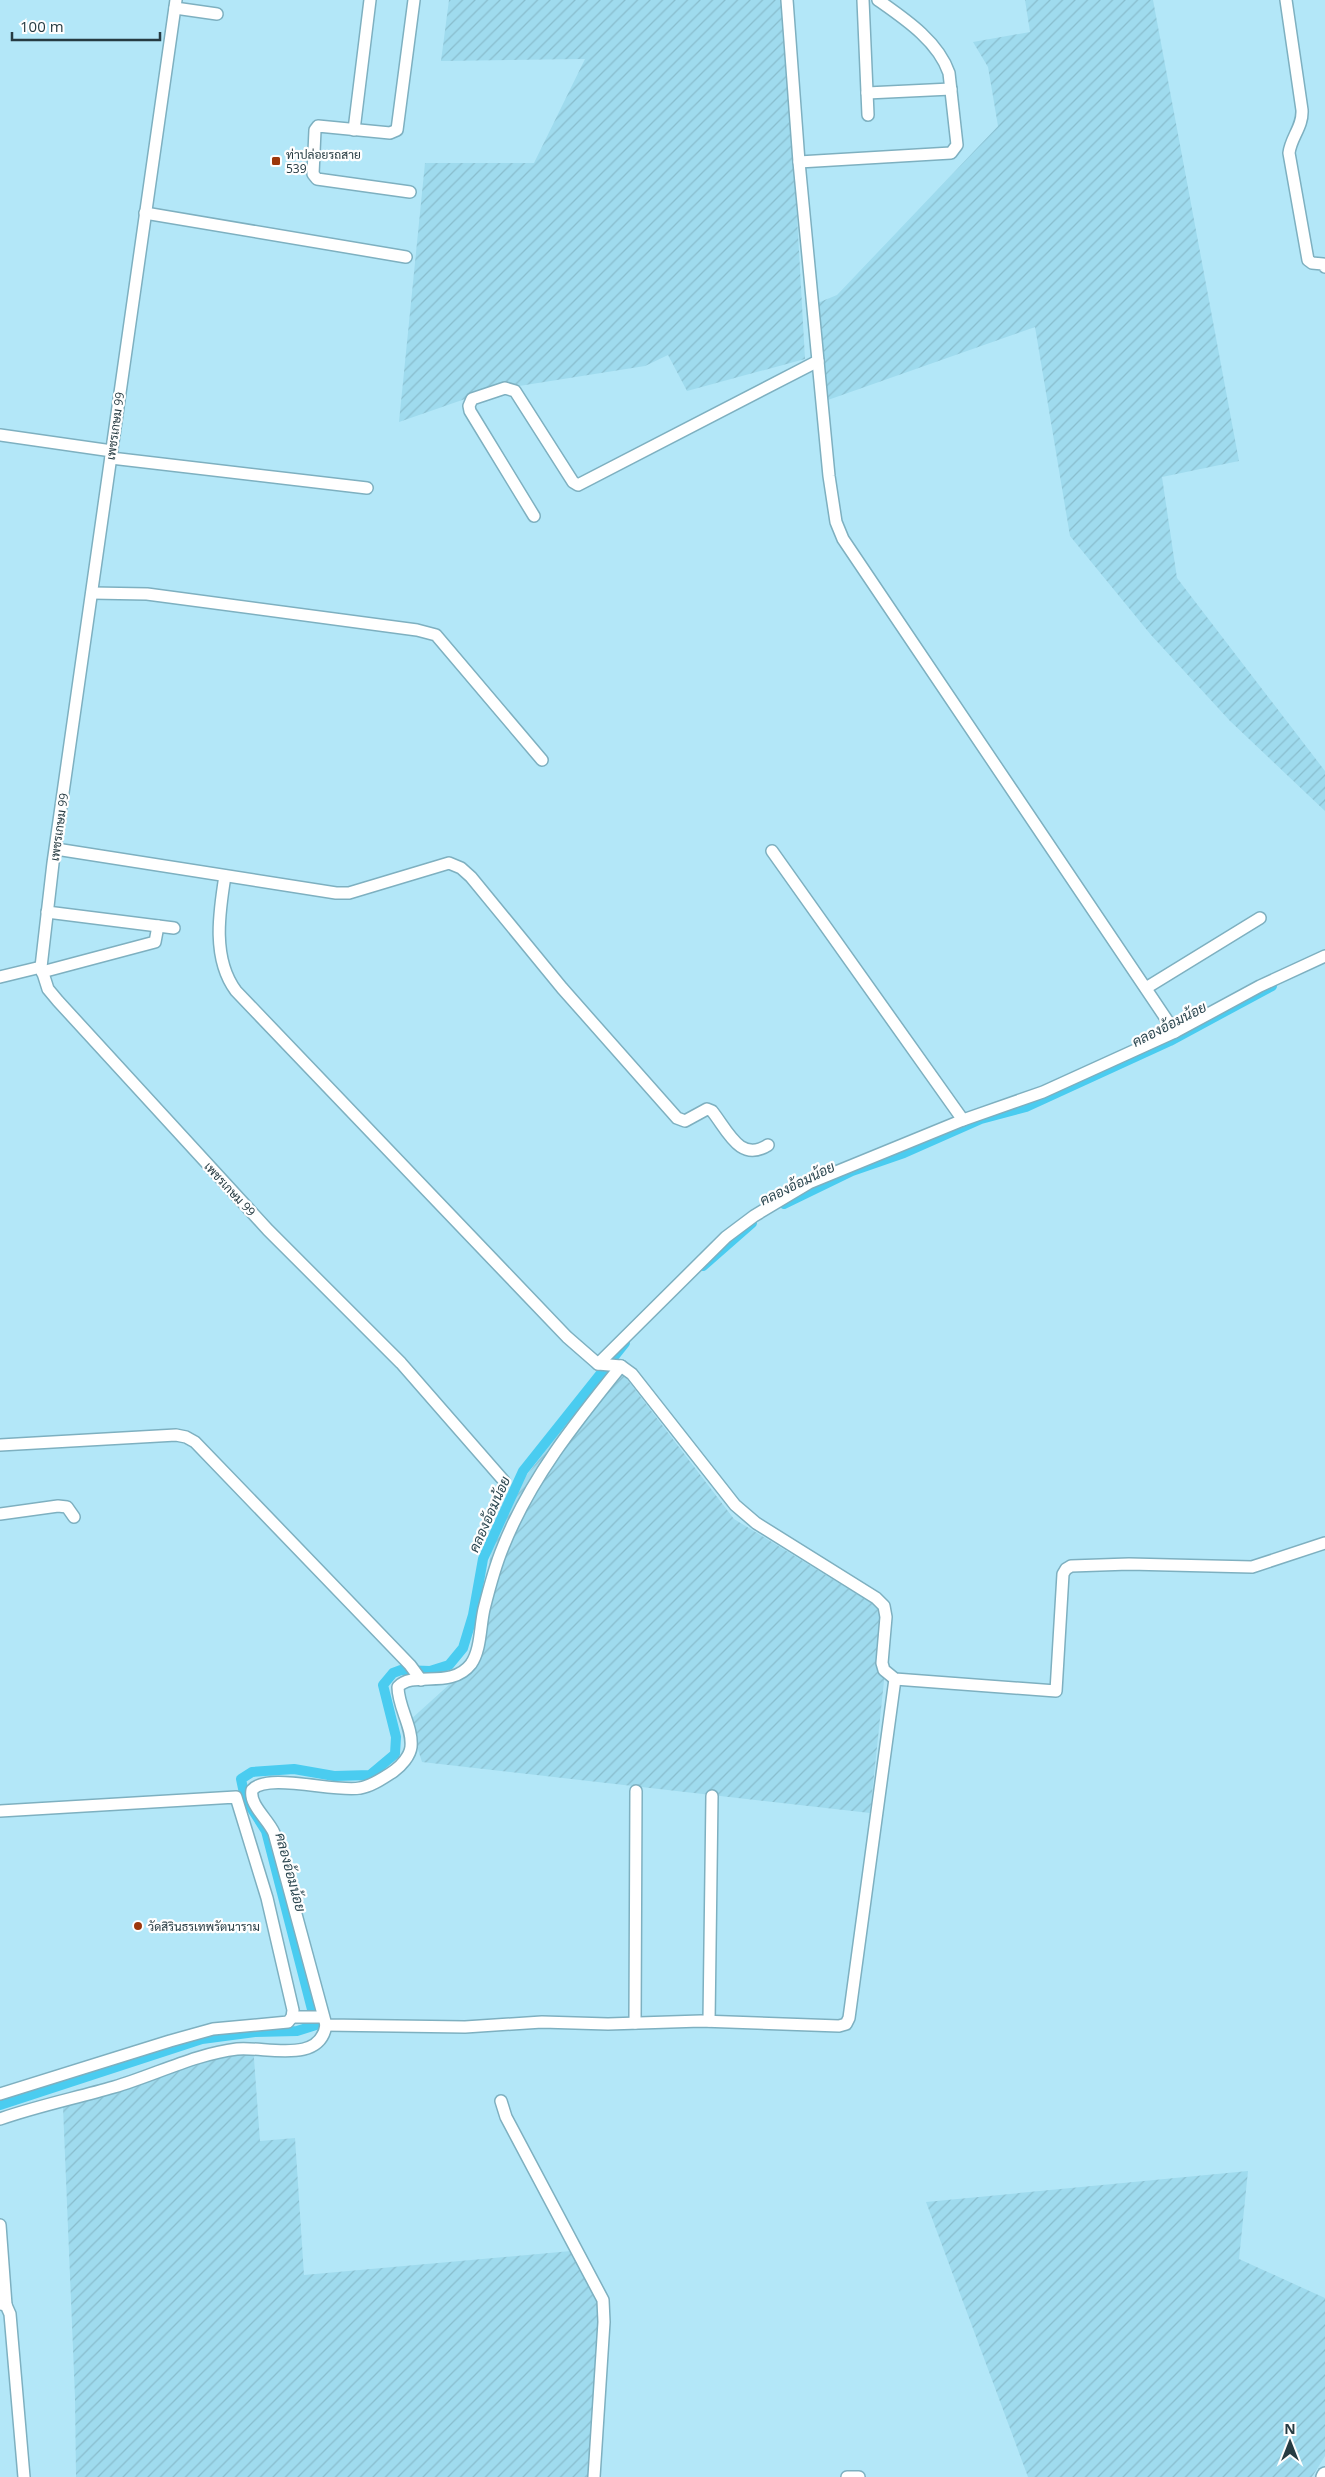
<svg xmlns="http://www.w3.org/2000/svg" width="1325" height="2477" viewBox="0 0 1325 2477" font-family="'Open Sans',Sarabun,sans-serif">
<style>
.industrial{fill:url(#industrial-furrows)}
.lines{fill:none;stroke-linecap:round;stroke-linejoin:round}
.canal{stroke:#4accf0;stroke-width:10}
.minor-casing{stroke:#7eb0c0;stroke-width:14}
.major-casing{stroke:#7eb0c0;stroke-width:18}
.minor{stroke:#fff;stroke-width:11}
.major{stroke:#fff;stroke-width:15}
.poi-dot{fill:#9c370b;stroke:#fefefe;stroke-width:2}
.labels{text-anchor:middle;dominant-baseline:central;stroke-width:4.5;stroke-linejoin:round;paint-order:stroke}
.poi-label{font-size:12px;fill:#263b42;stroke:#fefefe;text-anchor:start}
.street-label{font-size:12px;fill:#263b42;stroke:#fefefe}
.water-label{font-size:14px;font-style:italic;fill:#2c4750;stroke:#fefefe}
</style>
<defs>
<pattern id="industrial-furrows" width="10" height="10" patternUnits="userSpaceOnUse" patternTransform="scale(1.25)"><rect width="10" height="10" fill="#9fdbee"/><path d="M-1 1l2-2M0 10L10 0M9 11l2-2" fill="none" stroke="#89bdcd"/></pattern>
</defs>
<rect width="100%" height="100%" fill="#b3e7f8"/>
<g class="industrial">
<polygon points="449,0 785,0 805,359 687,391 668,355 645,366 488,391 399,422 425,163 534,163 585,59 441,61"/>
<polygon points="1025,0 1153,0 1239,461 1162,477 1177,578 1325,771 1325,811 1230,721 1151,635 1070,536 1035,327 825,401 815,304 837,295 998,126 988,67 973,42 1030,32"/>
<polygon points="620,1370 734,1519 891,1615 870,1813 422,1762 409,1721 473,1663 491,1552 526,1476 601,1379"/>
<polygon points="253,2045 260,2141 295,2138 304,2275 571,2251 599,2297 600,2375 591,2435 589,2477 76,2477 75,2397 63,2107"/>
<polygon points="1248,2171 1239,2259 1325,2298 1325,2456 1312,2477 1028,2477 926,2202"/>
</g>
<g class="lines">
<g class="canal">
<polyline points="784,1204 852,1171 904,1153 981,1119 1026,1107 1170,1041 1272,986"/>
<polyline points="703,1266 752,1223"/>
<polyline points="0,2105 202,2039 255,2032 297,2031 316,2025 266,1831 245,1798 241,1779 252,1772 294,1769 334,1776 370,1775 395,1754 396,1737 383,1685 393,1673 401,1670 430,1671 449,1665 463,1648 473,1615 483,1559 523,1471 625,1343"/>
</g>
<defs>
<g id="minor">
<polyline points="176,0 53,863 41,967 48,989 58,1001 268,1230 401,1363 504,1481"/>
<polyline points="787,0 799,162 829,476 836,522 843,539 1175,1032"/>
<polyline points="863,0 868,115"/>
<path d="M1286,0l16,110c1,17 -11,27 -13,43l19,107 4,3 11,1 2,3"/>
<polyline points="175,8 217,14"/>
<polyline points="867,93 951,89"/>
<polyline points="354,130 370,0"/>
<path d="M799,162l152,-9 6,-8 -8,-72c-11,-32 -44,-54 -71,-73"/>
<polyline points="410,192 317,179 313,174 315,130 318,126 390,133 397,130 414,0"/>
<polyline points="145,213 406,257"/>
<polyline points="0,435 112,451"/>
<polyline points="111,458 367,488"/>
<polyline points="534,516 470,411 469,406 472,399 505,388 515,391 573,482 578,485 818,361"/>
<polyline points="92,593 147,594 417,630 436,635 542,760"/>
<path d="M56,849l280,44h13l100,-30 12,5 10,9 91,111 115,130 8,3 22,-12 5,2c16,20 28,52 56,34"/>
<polyline points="772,851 963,1120"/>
<path d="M225,876c-6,37 -13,83 11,115l331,346 31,27 23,2 11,8 103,131 21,18 120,75 8,8 2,11 -4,46 2,7 11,9 161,12 7,-117 3,-5 5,-3 58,-2 123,3 73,-24"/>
<polyline points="47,912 174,928"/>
<polyline points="42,972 155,942 158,926"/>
<polyline points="0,977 41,967"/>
<polyline points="1146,988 1260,918"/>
<polyline points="598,1364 726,1237 754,1216 809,1183 963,1120 1043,1092 1175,1032 1260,986 1325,956"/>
<path d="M621,1366c-46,57 -91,113 -118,181 -8,19 -14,42 -19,62 -4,17 -3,41 -13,55 -20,26 -58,6 -73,23 0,20 15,40 13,60 -1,9 -10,19 -17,24 -11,7 -22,15 -34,17 -24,5 -93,-16 -108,2 -3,15 16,29 22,43l52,192 139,2 77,-5 66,2 93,-3 138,5 7,-2 3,-6 46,-339"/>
<polyline points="0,1445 176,1435 186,1437 195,1442 410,1665 421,1680"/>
<polyline points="0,1514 58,1506 67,1507 74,1517"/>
<polyline points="0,1811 236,1797 267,1898 293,2010 292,2017 288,2022 213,2029 170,2041 0,2094"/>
<polyline points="292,2017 322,2017"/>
<polyline points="709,2021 712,1796"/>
<polyline points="635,2023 636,1791"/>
<polyline points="501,2101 506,2117 603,2300 604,2322 594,2477"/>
<path d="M0,2119c37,-13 76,-21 114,-32 41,-12 81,-33 123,-38 28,-3 83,16 89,-24"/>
<polyline points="0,2225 6,2305"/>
<polyline points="0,2304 6,2305 10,2314 24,2477"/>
<polyline points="847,2477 859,2477"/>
</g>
<polyline id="major" points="1324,2477 1325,2475"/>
</defs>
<use href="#minor" class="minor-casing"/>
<use href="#major" class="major-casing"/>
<use href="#minor" class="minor"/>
<use href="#major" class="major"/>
</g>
<g class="poi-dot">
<rect x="271" y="156" width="10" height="10" rx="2.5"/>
<circle cx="138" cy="1926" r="5"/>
</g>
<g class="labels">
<g class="poi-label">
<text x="286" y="154">ท่าปล่อยรถสาย<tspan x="286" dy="14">539</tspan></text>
<text x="148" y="1926">วัดสิรินธรเทพรัตนาราม</text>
</g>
<g class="street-label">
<text transform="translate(115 426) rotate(-82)">เพชรเกษม 99</text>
<text transform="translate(59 827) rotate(-82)">เพชรเกษม 99</text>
<text transform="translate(230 1189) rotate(47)">เพชรเกษม 99</text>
</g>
<g class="water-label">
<text transform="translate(1169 1024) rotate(-27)">คลองอ้อมน้อย</text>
<text transform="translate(797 1183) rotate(-26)">คลองอ้อมน้อย</text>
<text transform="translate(489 1514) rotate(-66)">คลองอ้อมน้อย</text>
<text transform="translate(291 1872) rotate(75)">คลองอ้อมน้อย</text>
</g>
</g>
<g transform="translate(1290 2442)" stroke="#fefefe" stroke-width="4" paint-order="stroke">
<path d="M0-4L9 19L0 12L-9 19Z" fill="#263b42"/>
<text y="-8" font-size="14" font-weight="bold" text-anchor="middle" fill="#263b42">N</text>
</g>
<path d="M12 32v8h148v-8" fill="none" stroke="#263b42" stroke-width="2.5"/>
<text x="20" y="32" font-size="15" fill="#263b42" stroke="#fefefe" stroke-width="4" paint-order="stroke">100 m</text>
</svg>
